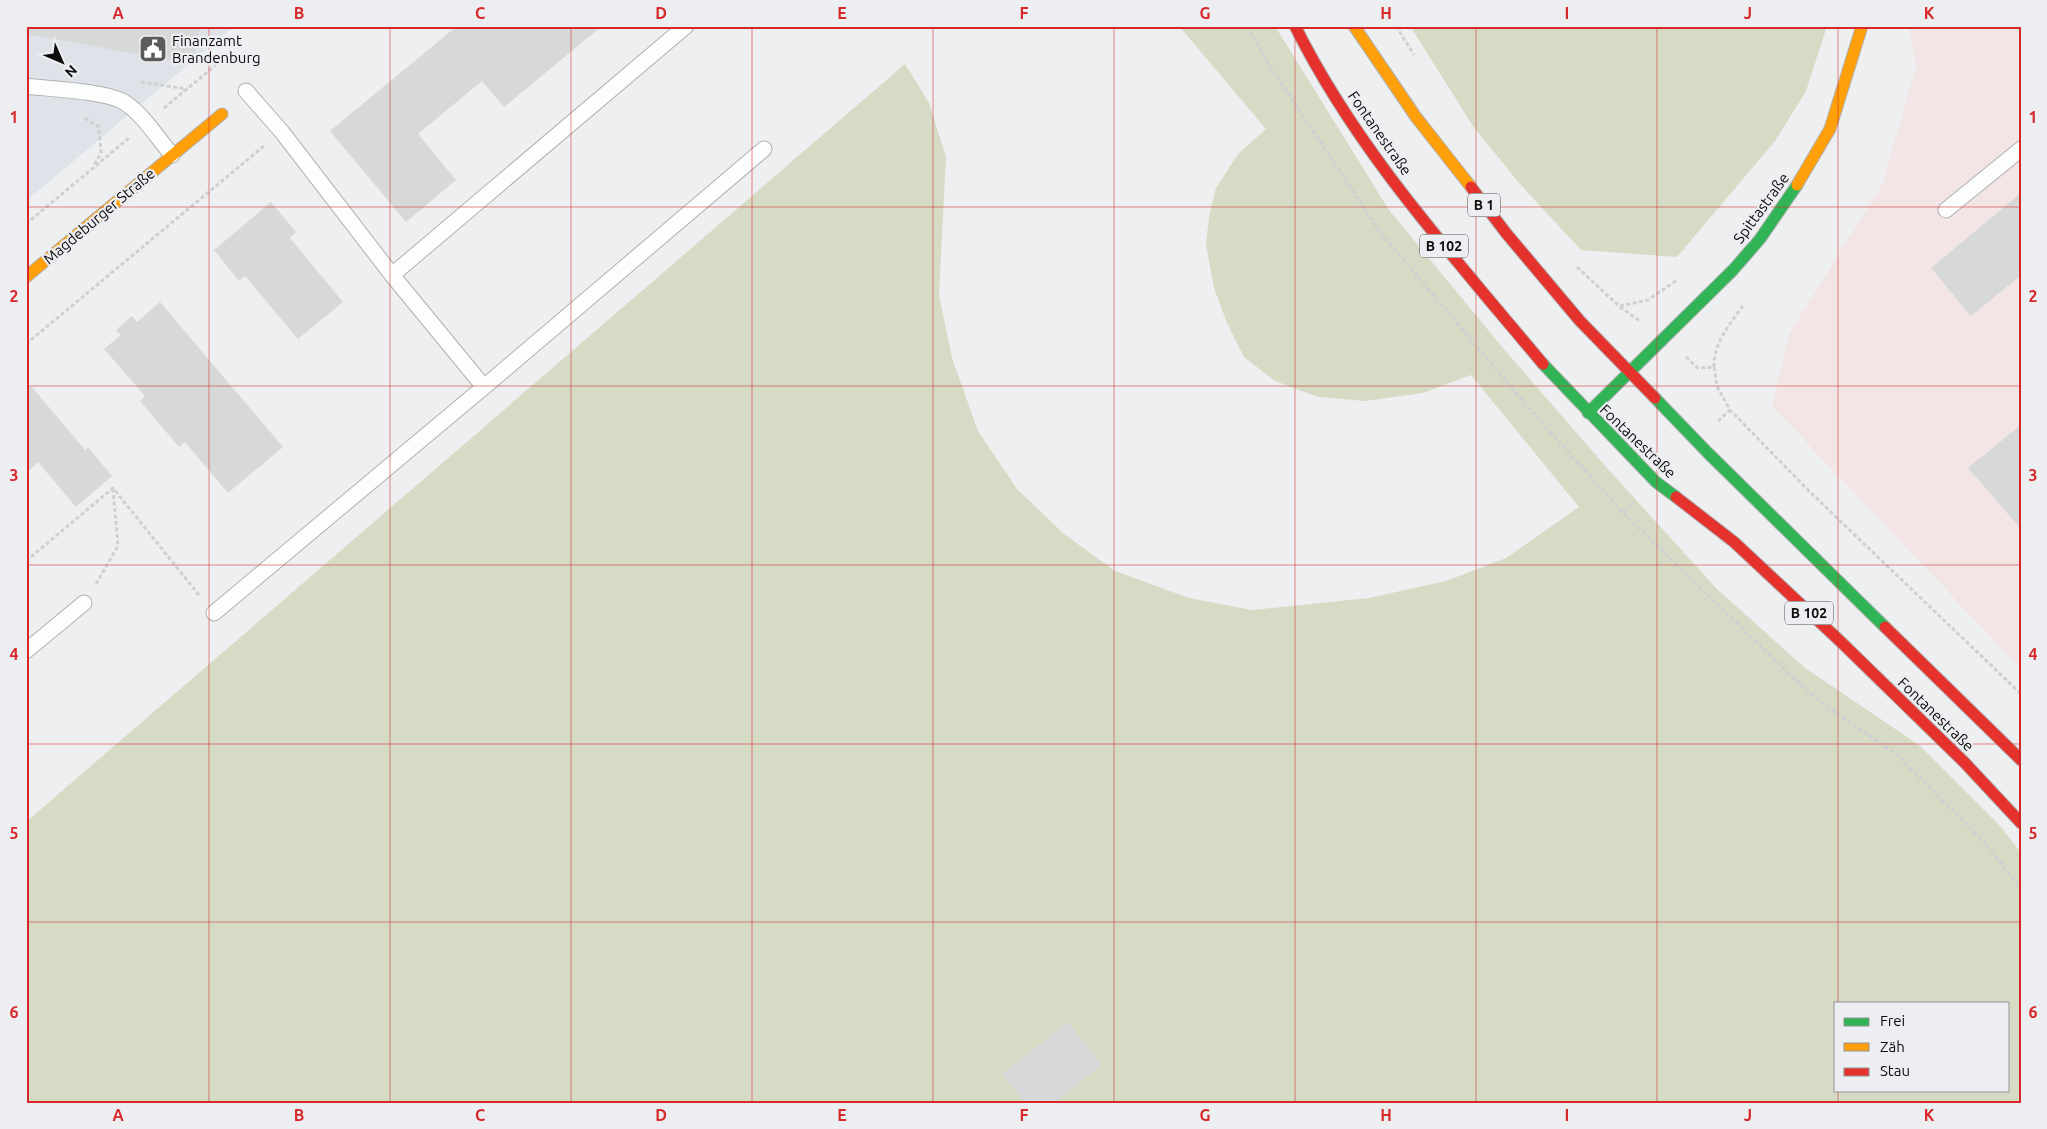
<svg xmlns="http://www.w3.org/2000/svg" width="2047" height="1129" viewBox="0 0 2047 1129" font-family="Ubuntu,sans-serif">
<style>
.built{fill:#dfe2e8}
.industrial{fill:#f3e5e6}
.green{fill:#d6dbc5;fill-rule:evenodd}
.building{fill:#d7d8d8}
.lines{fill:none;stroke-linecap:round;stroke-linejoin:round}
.lane-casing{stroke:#b1b1b2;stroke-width:17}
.fast-casing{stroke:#b1b1b2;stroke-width:13}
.slow-casing{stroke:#b1b1b2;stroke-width:13}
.jam-casing{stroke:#b1b1b2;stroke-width:13}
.path{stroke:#cfd0d1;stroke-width:3;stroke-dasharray:4 2.5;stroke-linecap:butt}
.lane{stroke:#fcfdfd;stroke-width:15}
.fast{stroke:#30b455;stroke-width:11}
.slow{stroke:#ff9f0a;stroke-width:11}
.jam{stroke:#e5322d;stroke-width:11}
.grid{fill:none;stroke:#d62828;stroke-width:1;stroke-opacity:0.55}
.labels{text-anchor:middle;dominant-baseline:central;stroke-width:4.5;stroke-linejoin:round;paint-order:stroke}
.shield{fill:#edeef1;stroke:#505051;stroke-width:1}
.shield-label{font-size:14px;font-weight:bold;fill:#0c0c0d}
.poi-label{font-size:15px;fill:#0c0c0d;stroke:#edeef1;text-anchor:start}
.street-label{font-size:15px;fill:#0c0c0d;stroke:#edeef1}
.neatline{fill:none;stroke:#d62828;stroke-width:2}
.grid-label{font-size:16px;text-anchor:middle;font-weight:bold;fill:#d62828}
</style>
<rect width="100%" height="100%" fill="#eeeff0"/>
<polygon class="built" points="26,26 234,26 26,201"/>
<polygon class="industrial" points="1909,26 2021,26 2021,669 1772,406 1789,334 1882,185 1916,67"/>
<g class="green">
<path d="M1179,26h96l114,184 114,138 104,120 109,120 89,80 114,77 82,82 20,26v250h-1995v-281l879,-758 24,39 17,54 -7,138 13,63 26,73 39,58 47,45 51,37 74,27 63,12 117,-12 77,-17 60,-23 73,-51 -108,-132 -48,18 -58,8 -47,-4 -43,-16 -31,-24 -17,-34 -13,-35 -8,-44 3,-27 7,-29 22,-34 28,-25zM1836,1003h172v87h-172z"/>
<polygon points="1410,26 1827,26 1806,91 1775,141 1677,257 1581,250 1519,183 1473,126"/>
</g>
<g class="building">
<polygon points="26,26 200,26 193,64 26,34"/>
<polygon points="457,26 602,26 504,107 482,81 418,134 456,180 406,222 330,131"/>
<polygon points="2021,193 2021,275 1971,316 1931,268"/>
<polygon points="271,202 296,232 290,238 343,302 298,339 245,276 239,281 214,250"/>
<polygon points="160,302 283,447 228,493 185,442 179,447 140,401 145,396 104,349 121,335 116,330 132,316 137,322"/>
<polygon points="31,386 85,450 88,447 112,476 76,507 38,462 26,473 26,390"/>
<polygon points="2021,425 2021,529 1968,468"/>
<polygon points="1068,1022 1102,1065 1054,1103 1025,1103 1002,1074"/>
</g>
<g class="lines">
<defs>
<g id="lane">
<path d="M26,86c24,3 77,5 96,15 19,10 36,38 50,54"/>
<polyline points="246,91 282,132 392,275 484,387 764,149"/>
<polyline points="1946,210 2021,149"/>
<polyline points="392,275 686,26"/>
<polyline points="214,613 484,387"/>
<polyline points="26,651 84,603"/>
</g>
<g id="fast">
<polyline points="1543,364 1656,482 1676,497"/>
<polyline points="1655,398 1708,453 1885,627"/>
<polyline points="1588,413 1733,270 1760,239 1797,185"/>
</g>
<g id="slow">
<polyline points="1354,26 1416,117 1471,187"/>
<polyline points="1797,185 1830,129 1862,26"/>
<polyline points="26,277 222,114"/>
</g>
<g id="jam">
<path d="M1295,26c62,125 159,231 248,338"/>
<polyline points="1471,187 1506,233 1580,321 1655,398"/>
<polyline points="1676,497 1734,542 1841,642 1965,763 2021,823"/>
<polyline points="1885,627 2021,760"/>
</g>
</defs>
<use href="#lane" class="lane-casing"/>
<use href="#fast" class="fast-casing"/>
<use href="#slow" class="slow-casing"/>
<use href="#jam" class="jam-casing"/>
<g class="path">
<polyline points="1247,26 1263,55 1380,232 1528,407 1623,513 1799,683 1818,700 1896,754 1983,841 2021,888"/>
<polyline points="1396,26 1414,55"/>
<polyline points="141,82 187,89"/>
<polyline points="164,108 216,65"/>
<polyline points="85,118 99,127 101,153 94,165"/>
<polyline points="26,224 129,138"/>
<polyline points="1577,267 1620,307 1640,321"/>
<polyline points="1620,306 1648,300 1677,280"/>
<polyline points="26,344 264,146"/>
<polyline points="1686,357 1698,368 1714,367 1717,386 1730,410 1810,492 2021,694"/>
<path d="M1714,367c-1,-24 17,-44 30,-63"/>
<polyline points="1718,421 1730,410"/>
<polyline points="1623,513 1634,502"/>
<polyline points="26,561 113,488 199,595"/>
<polyline points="96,584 118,546 113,489"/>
</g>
<use href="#lane" class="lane"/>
<use href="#fast" class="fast"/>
<use href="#slow" class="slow"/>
<use href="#jam" class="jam"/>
</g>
<path class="grid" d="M209,26v1077M390,26v1077M571,26v1077M752,26v1077M933,26v1077M1114,26v1077M1295,26v1077M1476,26v1077M1657,26v1077M1838,26v977M26,207h1995M26,386h1995M26,565h1995M26,744h1995M26,922h1995M1838,1090v13"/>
<defs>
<symbol id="civic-square" viewBox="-11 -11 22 22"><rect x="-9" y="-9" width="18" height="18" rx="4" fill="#5b5b5c" stroke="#edeef1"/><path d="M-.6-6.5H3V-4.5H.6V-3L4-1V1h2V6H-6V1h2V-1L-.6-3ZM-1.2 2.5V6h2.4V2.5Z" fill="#fff"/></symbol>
</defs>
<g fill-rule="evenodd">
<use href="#civic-square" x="137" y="33" width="32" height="32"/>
</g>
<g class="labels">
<g class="shield">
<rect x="1468" y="193.5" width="32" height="23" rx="4"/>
<rect x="1420" y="234.5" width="48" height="23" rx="4"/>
<rect x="1785" y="601.5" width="48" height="23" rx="4"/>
</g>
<g class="shield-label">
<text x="1484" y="205">B 1</text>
<text x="1444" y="246">B 102</text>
<text x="1809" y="613">B 102</text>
</g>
<g class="poi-label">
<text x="172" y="40">Finanzamt<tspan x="172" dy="17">Brandenburg</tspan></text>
</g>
<g class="street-label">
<text transform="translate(1380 133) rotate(55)">Fontanestraße</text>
<text transform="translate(1761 208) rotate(-54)">Spittastraße</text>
<text transform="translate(99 216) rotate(-40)">Magdeburger Straße</text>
<text transform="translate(1638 441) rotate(44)">Fontanestraße</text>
<text transform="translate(1936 714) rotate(44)">Fontanestraße</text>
</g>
</g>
<rect width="2047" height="1129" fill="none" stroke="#edeef1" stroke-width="55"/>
<rect x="1834" y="1002" width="175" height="90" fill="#edeef1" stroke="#939496"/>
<rect x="1844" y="1018" width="25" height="8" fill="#30b455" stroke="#939496"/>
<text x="1880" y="1026" font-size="15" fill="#0c0c0d">Frei</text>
<rect x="1844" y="1043" width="25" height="8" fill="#ff9f0a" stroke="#939496"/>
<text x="1880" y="1052" font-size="15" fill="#0c0c0d">Zäh</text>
<rect x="1844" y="1068" width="25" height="8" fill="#e5322d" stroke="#939496"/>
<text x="1880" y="1076" font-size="15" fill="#0c0c0d">Stau</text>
<g transform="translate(62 62) rotate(135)" stroke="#edeef1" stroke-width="4" paint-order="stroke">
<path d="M0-4L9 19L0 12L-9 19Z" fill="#0c0c0d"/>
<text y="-8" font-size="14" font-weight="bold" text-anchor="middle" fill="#0c0c0d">N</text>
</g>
<rect x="28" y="28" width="1992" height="1074" class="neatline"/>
<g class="grid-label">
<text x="118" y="19">A</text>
<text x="299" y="19">B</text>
<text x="480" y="19">C</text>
<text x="661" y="19">D</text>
<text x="842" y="19">E</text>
<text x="1024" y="19">F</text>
<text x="1205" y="19">G</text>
<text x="1386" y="19">H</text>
<text x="1567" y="19">I</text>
<text x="1748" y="19">J</text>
<text x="1929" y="19">K</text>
<text x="14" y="123">1</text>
<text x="2033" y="123">1</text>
<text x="14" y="302">2</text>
<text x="2033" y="302">2</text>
<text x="14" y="481">3</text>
<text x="2033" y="481">3</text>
<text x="14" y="660">4</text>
<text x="2033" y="660">4</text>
<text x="14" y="839">5</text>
<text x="2033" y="839">5</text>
<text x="14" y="1018">6</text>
<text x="2033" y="1018">6</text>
<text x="118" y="1121">A</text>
<text x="299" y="1121">B</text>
<text x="480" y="1121">C</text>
<text x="661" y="1121">D</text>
<text x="842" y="1121">E</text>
<text x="1024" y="1121">F</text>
<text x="1205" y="1121">G</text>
<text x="1386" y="1121">H</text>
<text x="1567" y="1121">I</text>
<text x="1748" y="1121">J</text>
<text x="1929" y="1121">K</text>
</g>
</svg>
